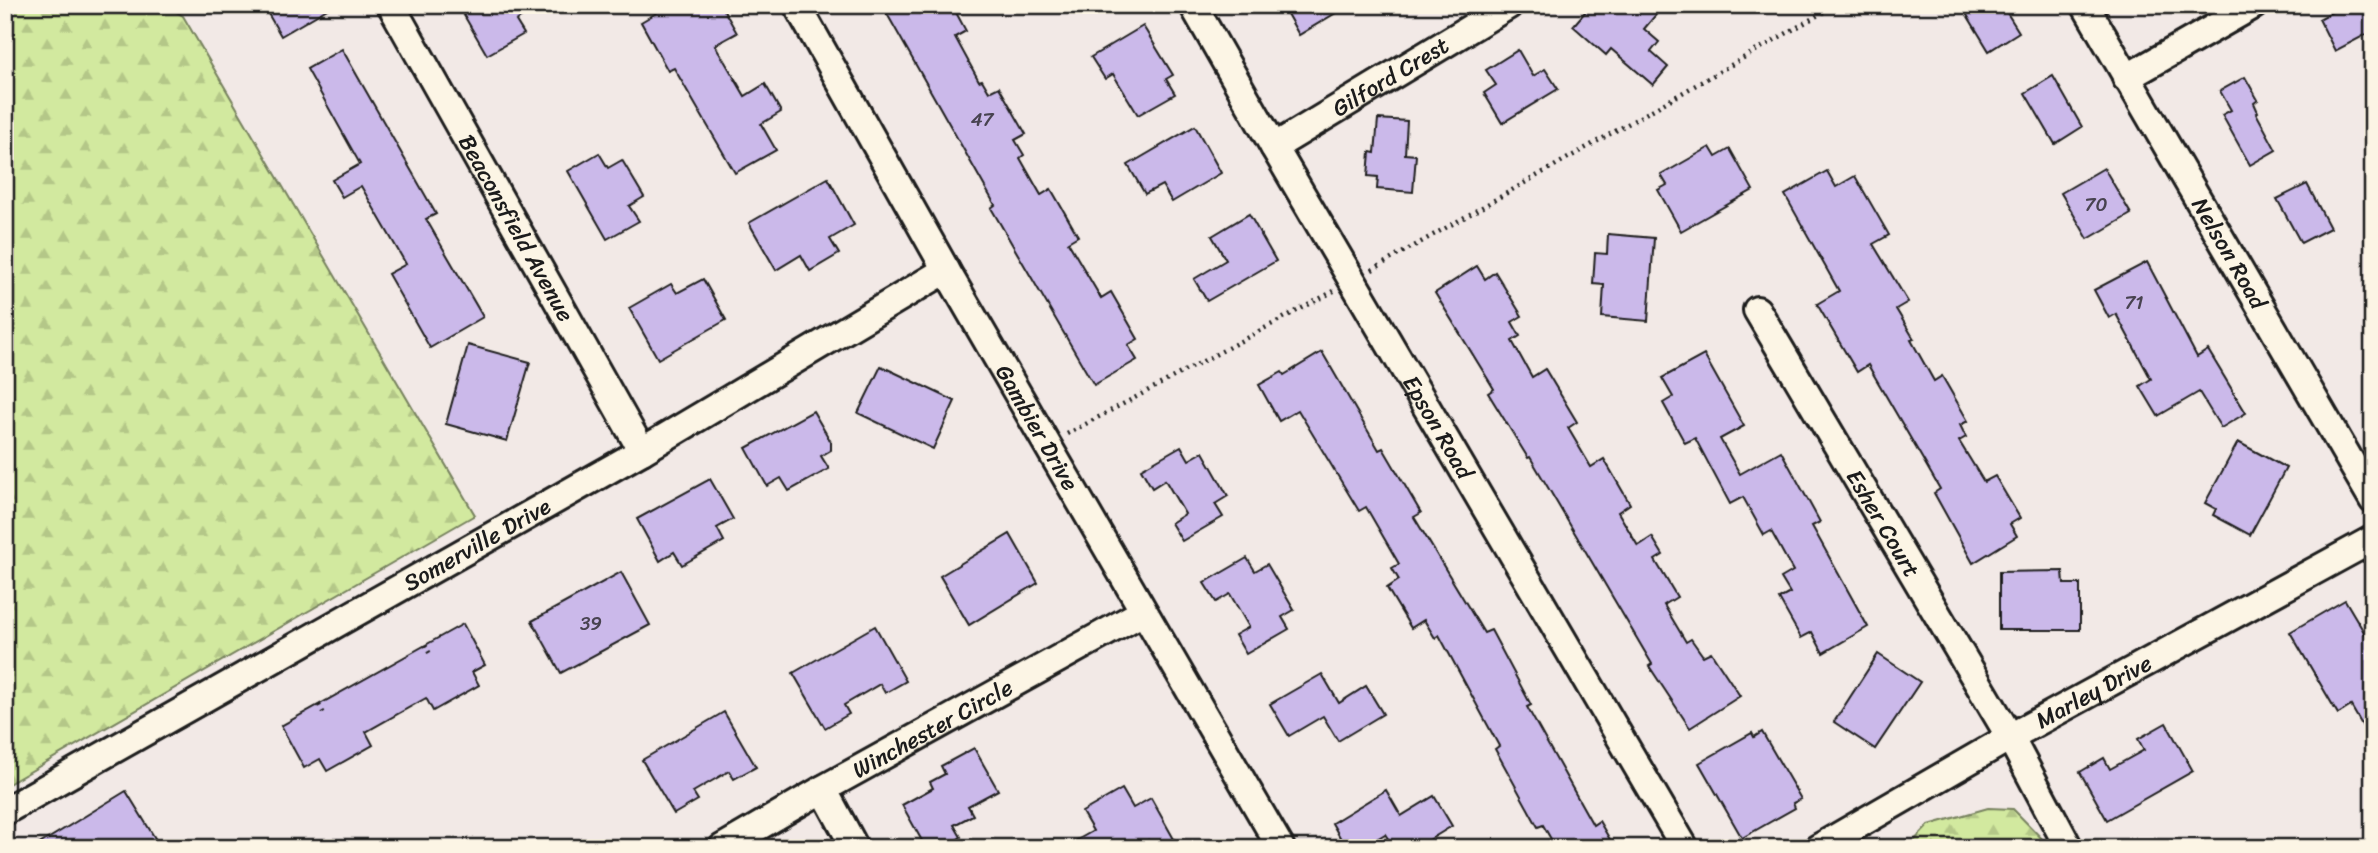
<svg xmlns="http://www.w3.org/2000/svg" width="2378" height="853" viewBox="0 0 2378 853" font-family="Sriracha,sans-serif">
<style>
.forest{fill:url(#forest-firs);stroke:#77825e;stroke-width:2}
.building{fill:#cbb9ea;stroke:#1c1c1c;stroke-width:2}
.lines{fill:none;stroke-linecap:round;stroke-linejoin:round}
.minor-casing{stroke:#1c1c1c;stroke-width:32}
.path{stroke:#1c1c1c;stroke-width:4.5;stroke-dasharray:2 5;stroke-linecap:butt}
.minor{stroke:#fcf5e5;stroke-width:26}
.labels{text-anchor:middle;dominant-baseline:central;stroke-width:6;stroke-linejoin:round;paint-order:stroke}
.number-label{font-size:19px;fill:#484350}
.street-label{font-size:23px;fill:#1c1c1c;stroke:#fcf5e5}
</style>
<defs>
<pattern id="forest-firs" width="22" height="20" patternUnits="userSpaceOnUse" patternTransform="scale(1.75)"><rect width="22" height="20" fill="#d2e99f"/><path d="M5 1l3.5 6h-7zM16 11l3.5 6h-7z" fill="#b4c788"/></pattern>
</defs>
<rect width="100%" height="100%" fill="#f2e9e6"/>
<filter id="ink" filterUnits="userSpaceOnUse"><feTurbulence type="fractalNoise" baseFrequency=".0143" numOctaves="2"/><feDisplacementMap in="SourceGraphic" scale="14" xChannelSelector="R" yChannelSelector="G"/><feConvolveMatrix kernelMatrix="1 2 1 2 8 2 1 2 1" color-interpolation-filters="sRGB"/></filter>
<g filter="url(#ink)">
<g class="forest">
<polygon points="5,5 165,5 183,16 475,515 5,786"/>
<polygon points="1988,808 2013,809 2051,848 1907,848 1929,825"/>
</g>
<g class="building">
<polygon points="263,5 334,5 281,36"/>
<polygon points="458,5 541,5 516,21 524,34 487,55"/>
<polygon points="670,5 721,5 737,33 715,45 745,96 765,84 781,112 761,124 776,150 735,173 674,68 668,71 641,22"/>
<polygon points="882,5 952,5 966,31 955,37 979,81 982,80 989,92 999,87 1026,134 1015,140 1024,155 1020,158 1041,195 1051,189 1078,236 1068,242 1101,298 1111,292 1138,339 1128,345 1137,360 1094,385 991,208 995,205"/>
<polygon points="1282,5 1349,5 1299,35"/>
<polygon points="1591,5 1664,5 1644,29 1659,42 1651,52 1668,67 1653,85 1611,49 1606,55 1573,26"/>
<polygon points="1961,5 2002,5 2019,32 1989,51"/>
<polygon points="2345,5 2373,5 2373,31 2335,51 2319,19"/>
<polygon points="1143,26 1173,75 1166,79 1175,94 1138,115 1113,74 1105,79 1091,57"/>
<polygon points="342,49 436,214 426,219 483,317 430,348 388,274 406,264 361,186 342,197 332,180 360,164 307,69"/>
<polygon points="1518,50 1533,76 1545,69 1558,89 1502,123 1484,93 1496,85 1486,70"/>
<polygon points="2053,76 2082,127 2055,144 2025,93"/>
<polygon points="2245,77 2258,100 2254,103 2258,112 2256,113 2276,150 2250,165 2222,115 2231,110 2220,91"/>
<polygon points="1378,119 1407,121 1405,154 1416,155 1413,192 1377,189 1378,177 1368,176 1370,152 1375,153"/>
<polygon points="1195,126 1221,173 1172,202 1162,185 1145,194 1128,165"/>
<polygon points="1710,147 1716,157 1730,149 1753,190 1681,231 1658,190 1667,185 1661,175"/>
<polygon points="599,153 608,168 622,160 644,197 629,206 639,221 607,239 568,171"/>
<polygon points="2104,168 2131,214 2088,239 2061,193"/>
<polygon points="1827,171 1836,187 1855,176 1889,235 1873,244 1908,302 1896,309 1914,339 1911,340 1934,381 1942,376 1968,421 1960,425 1966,437 1959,441 1984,482 1995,476 2020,518 2010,524 2017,536 1973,563 1934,493 1940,489 1868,365 1857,372 1817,304 1839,291 1785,195"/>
<polygon points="828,178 854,225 830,239 839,254 810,271 801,255 776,270 749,223"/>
<polygon points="2307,184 2330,228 2301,243 2277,199"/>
<polygon points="1249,214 1276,261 1207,301 1194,279 1226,260 1212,236"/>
<polygon points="1608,234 1654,238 1648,321 1602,317 1604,285 1593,284 1595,253 1607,254"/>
<polygon points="2147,262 2197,357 2208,350 2246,413 2221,428 2199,392 2158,416 2140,386 2151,379 2116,314 2109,318 2094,290"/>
<polygon points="1477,266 1485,279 1495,272 1522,316 1512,322 1520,336 1512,341 1532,377 1545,369 1577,422 1568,428 1591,467 1604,459 1630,504 1618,512 1638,546 1652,537 1663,555 1655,560 1677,597 1664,605 1686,642 1691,639 1703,656 1711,652 1740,696 1690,728 1649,666 1652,664 1530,457 1528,458 1488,393 1494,389 1435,293"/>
<polygon points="703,279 726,320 658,359 629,308 671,284 677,293"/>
<polygon points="468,345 530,362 507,441 446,424"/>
<polygon points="1322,352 1379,450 1383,448 1421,513 1414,517 1484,633 1491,630 1531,705 1527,707 1593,825 1599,821 1615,848 1556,848 1543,825 1538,827 1495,749 1499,746 1439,635 1435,638 1424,620 1411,628 1387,588 1399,580 1392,568 1399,564 1366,507 1359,511 1298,410 1279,421 1259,385 1282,372 1284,375"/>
<polygon points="1704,355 1744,426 1720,439 1740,474 1781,451 1820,522 1812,526 1868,627 1823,653 1812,632 1801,638 1779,599 1790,593 1781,578 1793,571 1771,531 1764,535 1743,497 1730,504 1695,438 1685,443 1663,403 1673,397 1662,378"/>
<polygon points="881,366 955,401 933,449 858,413"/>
<polygon points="813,411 831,442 831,450 821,456 829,469 789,491 781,478 767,486 746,448"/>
<polygon points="2238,442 2286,468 2250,535 2213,515 2216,509 2205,503"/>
<polygon points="1181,446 1189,460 1203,452 1228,496 1215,504 1223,517 1182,541 1171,523 1185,514 1165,480 1152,488 1141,469"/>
<polygon points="710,479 733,519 717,528 724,541 682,565 674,552 660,561 637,519"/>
<polygon points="1010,534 1038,583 969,625 940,576"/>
<polygon points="1247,558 1255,571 1267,564 1294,610 1282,617 1289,629 1246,654 1235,635 1249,627 1230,594 1216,602 1204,583"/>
<polygon points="2063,571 2064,584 2080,584 2080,630 1999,630 1999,572"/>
<polygon points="621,572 650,625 561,673 532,621"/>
<polygon points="2345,600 2373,647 2373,744 2351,706 2338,714 2290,632"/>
<polygon points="463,624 485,665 472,672 479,685 433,711 426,698 366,732 373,745 327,771 320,759 304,768 281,726"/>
<polygon points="875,626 906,681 885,693 880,684 844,705 849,714 825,728 793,673"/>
<polygon points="1878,654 1920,682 1875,749 1834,722"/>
<polygon points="1322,674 1339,703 1366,686 1383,714 1338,741 1323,716 1289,736 1270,704"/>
<polygon points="724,712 756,767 734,779 729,771 693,792 698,800 674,814 642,760"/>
<polygon points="2166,723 2193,771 2107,820 2080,772 2104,758 2110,769 2144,750 2138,739"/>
<polygon points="1762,732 1801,799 1793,803 1795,808 1742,838 1699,763 1752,733 1754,737"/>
<polygon points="974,748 998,790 968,806 973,815 954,825 961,837 943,848 926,848 902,805 933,788 930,782 945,774 941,766"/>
<polygon points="1122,789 1133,808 1151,798 1179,848 1152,848 1148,840 1135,848 1063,848 1093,831 1082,812"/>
<polygon points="1386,790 1401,816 1434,796 1452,826 1416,848 1394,848 1385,834 1362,848 1346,848 1332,823"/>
<polygon points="126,791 161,848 33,848"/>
</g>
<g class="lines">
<defs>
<g id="minor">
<path id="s1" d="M391,5l251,446"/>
<path id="s2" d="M797,5l149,265 335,578"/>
<path id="s3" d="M1193,5l81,142 411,701"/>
<path id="s4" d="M2085,5l288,495"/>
<polyline points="2126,78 2254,5"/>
<path id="s5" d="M1274,147l235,-142"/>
<path id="s6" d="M1757,310l253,427 59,111"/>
<polyline points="823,789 855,848"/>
<path id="s7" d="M5,811l637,-360 304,-181"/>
<path id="s8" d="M722,848l101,-59 320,-177"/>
<path id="s9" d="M1818,848l192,-111 363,-198"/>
</g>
</defs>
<use href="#minor" class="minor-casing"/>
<g class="path">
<polyline points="1372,270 1836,5"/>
<polyline points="1067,434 1334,291"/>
<polyline points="425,645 431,656"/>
<polyline points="319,705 325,716"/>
</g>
<use href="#minor" class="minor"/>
</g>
</g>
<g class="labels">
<g class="number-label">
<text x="982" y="119">47</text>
<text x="2096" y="204">70</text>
<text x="2134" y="302">71</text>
<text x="591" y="623">39</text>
</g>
<g class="street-label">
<text stroke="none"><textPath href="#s5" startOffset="136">Gilford Crest</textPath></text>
<text stroke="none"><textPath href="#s1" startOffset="256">Beaconsfield Avenue</textPath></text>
<text stroke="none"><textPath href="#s4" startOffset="287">Nelson Road</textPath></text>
<text stroke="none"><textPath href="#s3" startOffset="488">Epson Road</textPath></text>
<text stroke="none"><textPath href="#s2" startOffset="486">Gambier Drive</textPath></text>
<text stroke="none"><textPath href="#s6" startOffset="248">Esher Court</textPath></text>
<text stroke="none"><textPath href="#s7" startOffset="542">Somerville Drive</textPath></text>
<text stroke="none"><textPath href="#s9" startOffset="317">Marley Drive</textPath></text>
<text stroke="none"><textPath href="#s8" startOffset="242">Winchester Circle</textPath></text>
</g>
</g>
<rect width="2378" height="853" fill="none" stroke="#fcf5e5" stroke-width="28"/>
<rect x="14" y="14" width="2350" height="825" fill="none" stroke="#1c1c1c" stroke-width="2.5" filter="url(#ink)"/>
</svg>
